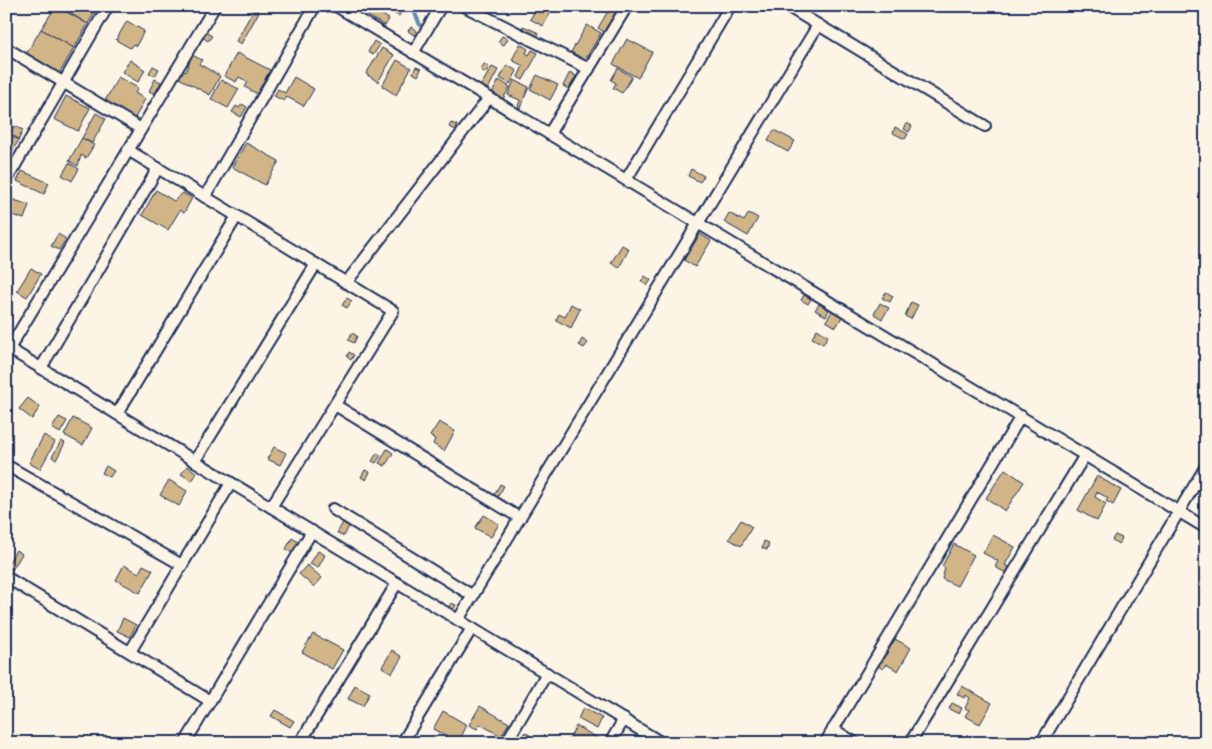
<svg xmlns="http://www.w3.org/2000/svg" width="1212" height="749" viewBox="0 0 1212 749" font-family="Sriracha,sans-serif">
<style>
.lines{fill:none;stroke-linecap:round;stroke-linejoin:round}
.stream{stroke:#628ab6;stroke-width:4}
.building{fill:#d1b586;stroke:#1b2f5e}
.minor-casing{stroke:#1b2f5e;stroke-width:14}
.minor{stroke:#fcf5e5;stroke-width:10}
</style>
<rect width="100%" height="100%" fill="#fcf5e5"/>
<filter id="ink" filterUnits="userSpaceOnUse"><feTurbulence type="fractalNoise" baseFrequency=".02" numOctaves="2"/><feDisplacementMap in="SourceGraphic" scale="10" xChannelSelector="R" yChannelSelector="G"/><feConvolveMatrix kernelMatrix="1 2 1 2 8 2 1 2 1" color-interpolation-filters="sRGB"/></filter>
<g filter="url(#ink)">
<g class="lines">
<polyline class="stream" points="412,6 420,25"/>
</g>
<g class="building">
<polygon points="56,6 88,24 74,48 41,29"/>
<polygon points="58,6 98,6 88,24"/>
<polygon points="389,6 404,6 399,16 387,10"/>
<polygon points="538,6 554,7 543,26 530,19"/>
<polygon points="611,6 618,8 604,32 598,28"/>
<polygon points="254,9 259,12 241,44 236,41"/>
<polygon points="373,9 389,19 385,26 368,16"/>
<polygon points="127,21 144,31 136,46 133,44 130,48 116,40"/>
<polygon points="587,25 601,33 585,60 571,52"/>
<polygon points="523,26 539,33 537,37 521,31"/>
<polygon points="411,27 417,31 414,35 408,31"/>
<polygon points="41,29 74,48 59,74 26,54"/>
<polygon points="205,32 212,36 208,41 202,37"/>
<polygon points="502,36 508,39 504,45 498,42"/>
<polygon points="627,39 652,52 638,78 613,64"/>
<polygon points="374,41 380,45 373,55 368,52"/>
<polygon points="520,44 528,49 526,53 529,55 532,50 538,53 523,80 518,77 523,66 512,60"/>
<polygon points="382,48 394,55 378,82 366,74"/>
<polygon points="237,53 270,70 257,94 245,87 248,82 239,77 236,82 224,76"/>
<polygon points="192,55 202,60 199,64 220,76 210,95 177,77 181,70 186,72"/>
<polygon points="130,60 145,70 138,82 122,72"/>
<polygon points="397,60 411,68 396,95 382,86"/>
<polygon points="484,64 489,67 486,73 481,70"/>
<polygon points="507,65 517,71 510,84 500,78"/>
<polygon points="153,66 159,69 155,76 149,73"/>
<polygon points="416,67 421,69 418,76 413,73"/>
<polygon points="492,67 498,70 488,89 481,85"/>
<polygon points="618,68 632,77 622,93 613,88 616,83 611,80"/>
<polygon points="570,72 576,76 569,89 563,86"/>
<polygon points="537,75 558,85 550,100 530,89"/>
<polygon points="118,77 138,88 135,93 145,99 135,118 105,101"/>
<polygon points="294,77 314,89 304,106 287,97 284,101 274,96 278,89 285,93"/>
<polygon points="155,79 161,82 155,94 149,91"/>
<polygon points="221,80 239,89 228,108 211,99"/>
<polygon points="499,80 510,87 503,99 492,93"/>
<polygon points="514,80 529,87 520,108 518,107 520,100 508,95"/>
<polygon points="66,96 90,108 78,131 54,119"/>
<polygon points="242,104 247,107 241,117 232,112 236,106 239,108"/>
<polygon points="96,113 106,119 92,143 82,138"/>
<polygon points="451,123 457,125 456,130 449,127"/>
<polygon points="907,123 912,126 909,132 904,129"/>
<polygon points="14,126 23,130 19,139 10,134"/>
<polygon points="895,127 908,134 905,139 893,133"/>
<polygon points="774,130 795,141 788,152 768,141"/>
<polygon points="11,136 19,140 9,156 6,154 6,145"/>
<polygon points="82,138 94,145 86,158 81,155 78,166 69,161"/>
<polygon points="246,143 279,161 265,185 232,167"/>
<polygon points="69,163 79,169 72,181 62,175"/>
<polygon points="691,169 704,176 700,182 688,176"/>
<polygon points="22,171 49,183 44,194 17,181"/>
<polygon points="156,190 174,201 183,193 192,198 184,213 180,210 168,230 142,215"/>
<polygon points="8,198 29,205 24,219 6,213"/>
<polygon points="729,213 744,221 749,213 758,218 748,236 724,222"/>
<polygon points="58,234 66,239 59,250 51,246"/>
<polygon points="700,234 711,241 695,267 684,260"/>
<polygon points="622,245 629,249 619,268 611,263"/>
<polygon points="7,254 12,257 6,266 6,256"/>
<polygon points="31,268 41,274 27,297 17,291"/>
<polygon points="645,276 651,280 647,286 641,281"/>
<polygon points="886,292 893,296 890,302 882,298"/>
<polygon points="6,293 11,295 6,304"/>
<polygon points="804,295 811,299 808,304 801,300"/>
<polygon points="347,298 352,301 347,308 342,305"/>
<polygon points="911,302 918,305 911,319 905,316"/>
<polygon points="880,303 889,308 882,319 874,314"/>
<polygon points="571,304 580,309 571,328 556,320 559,314 565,317"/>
<polygon points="819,304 829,310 826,316 815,310"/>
<polygon points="832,311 842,317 836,327 826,321"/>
<polygon points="817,329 828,336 823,344 812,338"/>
<polygon points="352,333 357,336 354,343 348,340"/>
<polygon points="582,339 588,343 584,348 579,345"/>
<polygon points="349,352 354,355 351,360 347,357"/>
<polygon points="28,398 40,407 32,419 19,409"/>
<polygon points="59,417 67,421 60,433 52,428"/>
<polygon points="73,418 92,428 83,445 64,435"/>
<polygon points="439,422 455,431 444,451 433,444 435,439 430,436"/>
<polygon points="44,435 55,442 40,469 29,463"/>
<polygon points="61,441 65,443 56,460 52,457"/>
<polygon points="274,447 286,453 280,465 267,459"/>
<polygon points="387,449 393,453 385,466 379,463"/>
<polygon points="377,453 381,455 376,463 372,461"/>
<polygon points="106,466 114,471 110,477 102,473"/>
<polygon points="187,466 197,473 192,481 181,474"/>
<polygon points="1005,469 1024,482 1005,511 986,498"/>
<polygon points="365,470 370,472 366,480 361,477"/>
<polygon points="1097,476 1121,490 1113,505 1106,501 1108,498 1097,492 1095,497 1106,504 1097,521 1078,510"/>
<polygon points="169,480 187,491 179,506 160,495"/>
<polygon points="500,484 504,486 497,498 494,495"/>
<polygon points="6,506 13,509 11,517 6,516"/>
<polygon points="484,515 499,524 491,537 475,528"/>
<polygon points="741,520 752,527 741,546 729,539"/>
<polygon points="344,521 350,524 344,536 337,533"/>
<polygon points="993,535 1015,547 1005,565 1009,567 1006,573 995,567 998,561 983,553"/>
<polygon points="1115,535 1122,538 1119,544 1112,540"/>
<polygon points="292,538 300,543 294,554 286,549"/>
<polygon points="764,541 769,543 767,550 762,548"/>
<polygon points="954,544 974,555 957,586 942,579 945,568 942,566"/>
<polygon points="16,550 22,554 12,570 6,567"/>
<polygon points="318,551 325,555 318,568 310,564"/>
<polygon points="124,565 139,573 143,565 153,570 140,593 116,580"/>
<polygon points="307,565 322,578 314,587 299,574"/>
<polygon points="451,603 456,605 451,614 446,611"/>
<polygon points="123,618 136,625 130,637 117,631"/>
<polygon points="313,634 343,650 332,669 302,652"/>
<polygon points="895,639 911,648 898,671 886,664 883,669 874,664 877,660 882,662"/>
<polygon points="392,650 402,657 392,673 382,667"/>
<polygon points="355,685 370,693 363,706 348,699"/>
<polygon points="962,686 992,703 980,724 965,716 969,710 965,708 970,698 966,695 964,698 957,694"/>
<polygon points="952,703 962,708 959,714 949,709"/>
<polygon points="480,706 509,723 501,736 480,724 477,729 469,725"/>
<polygon points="583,708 602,718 597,729 578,719"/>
<polygon points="275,710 294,721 290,727 271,716"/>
<polygon points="443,711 467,725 458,743 433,729"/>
<polygon points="576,726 603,741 602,743 567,743"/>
<polygon points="525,732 531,736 528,742 522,739"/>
</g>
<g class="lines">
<defs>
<g id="minor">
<polyline points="336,6 1206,528"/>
<polyline points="464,6 589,69"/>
<polyline points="787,6 985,126"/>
<polyline points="6,48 141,129"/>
<polyline points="413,53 441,6"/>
<polyline points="549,134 627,6"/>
<polyline points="128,150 393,311 271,507"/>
<polyline points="626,180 730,6"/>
<polyline points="6,181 108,6"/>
<polyline points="205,197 315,6"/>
<polyline points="346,283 489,98"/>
<polyline points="6,347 662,743"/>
<polyline points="9,349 215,6"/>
<polyline points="41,368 158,168"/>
<polyline points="335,405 520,518"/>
<polyline points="117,414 237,216"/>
<polyline points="195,461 316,264"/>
<polyline points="6,465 182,565"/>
<polyline points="333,509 473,596"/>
<polyline points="6,577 210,701"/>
<polyline points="458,620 818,25"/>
<polyline points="130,652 231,483"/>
<polyline points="833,729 855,743"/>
<polyline points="185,743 312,531"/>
<polyline points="300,743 397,583"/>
<polyline points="402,743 472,628"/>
<polyline points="506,743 547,673"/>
<polyline points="610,743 624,719"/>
<polyline points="825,743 1021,416"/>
<polyline points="910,743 1085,455"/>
<polyline points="1041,743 1206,466"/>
</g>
</defs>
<use href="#minor" class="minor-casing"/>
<use href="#minor" class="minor"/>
</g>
</g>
<rect width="1212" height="749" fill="none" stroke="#fcf5e5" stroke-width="25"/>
<rect x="12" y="12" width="1187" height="724" fill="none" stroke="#1b2f5e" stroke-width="2" filter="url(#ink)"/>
</svg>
